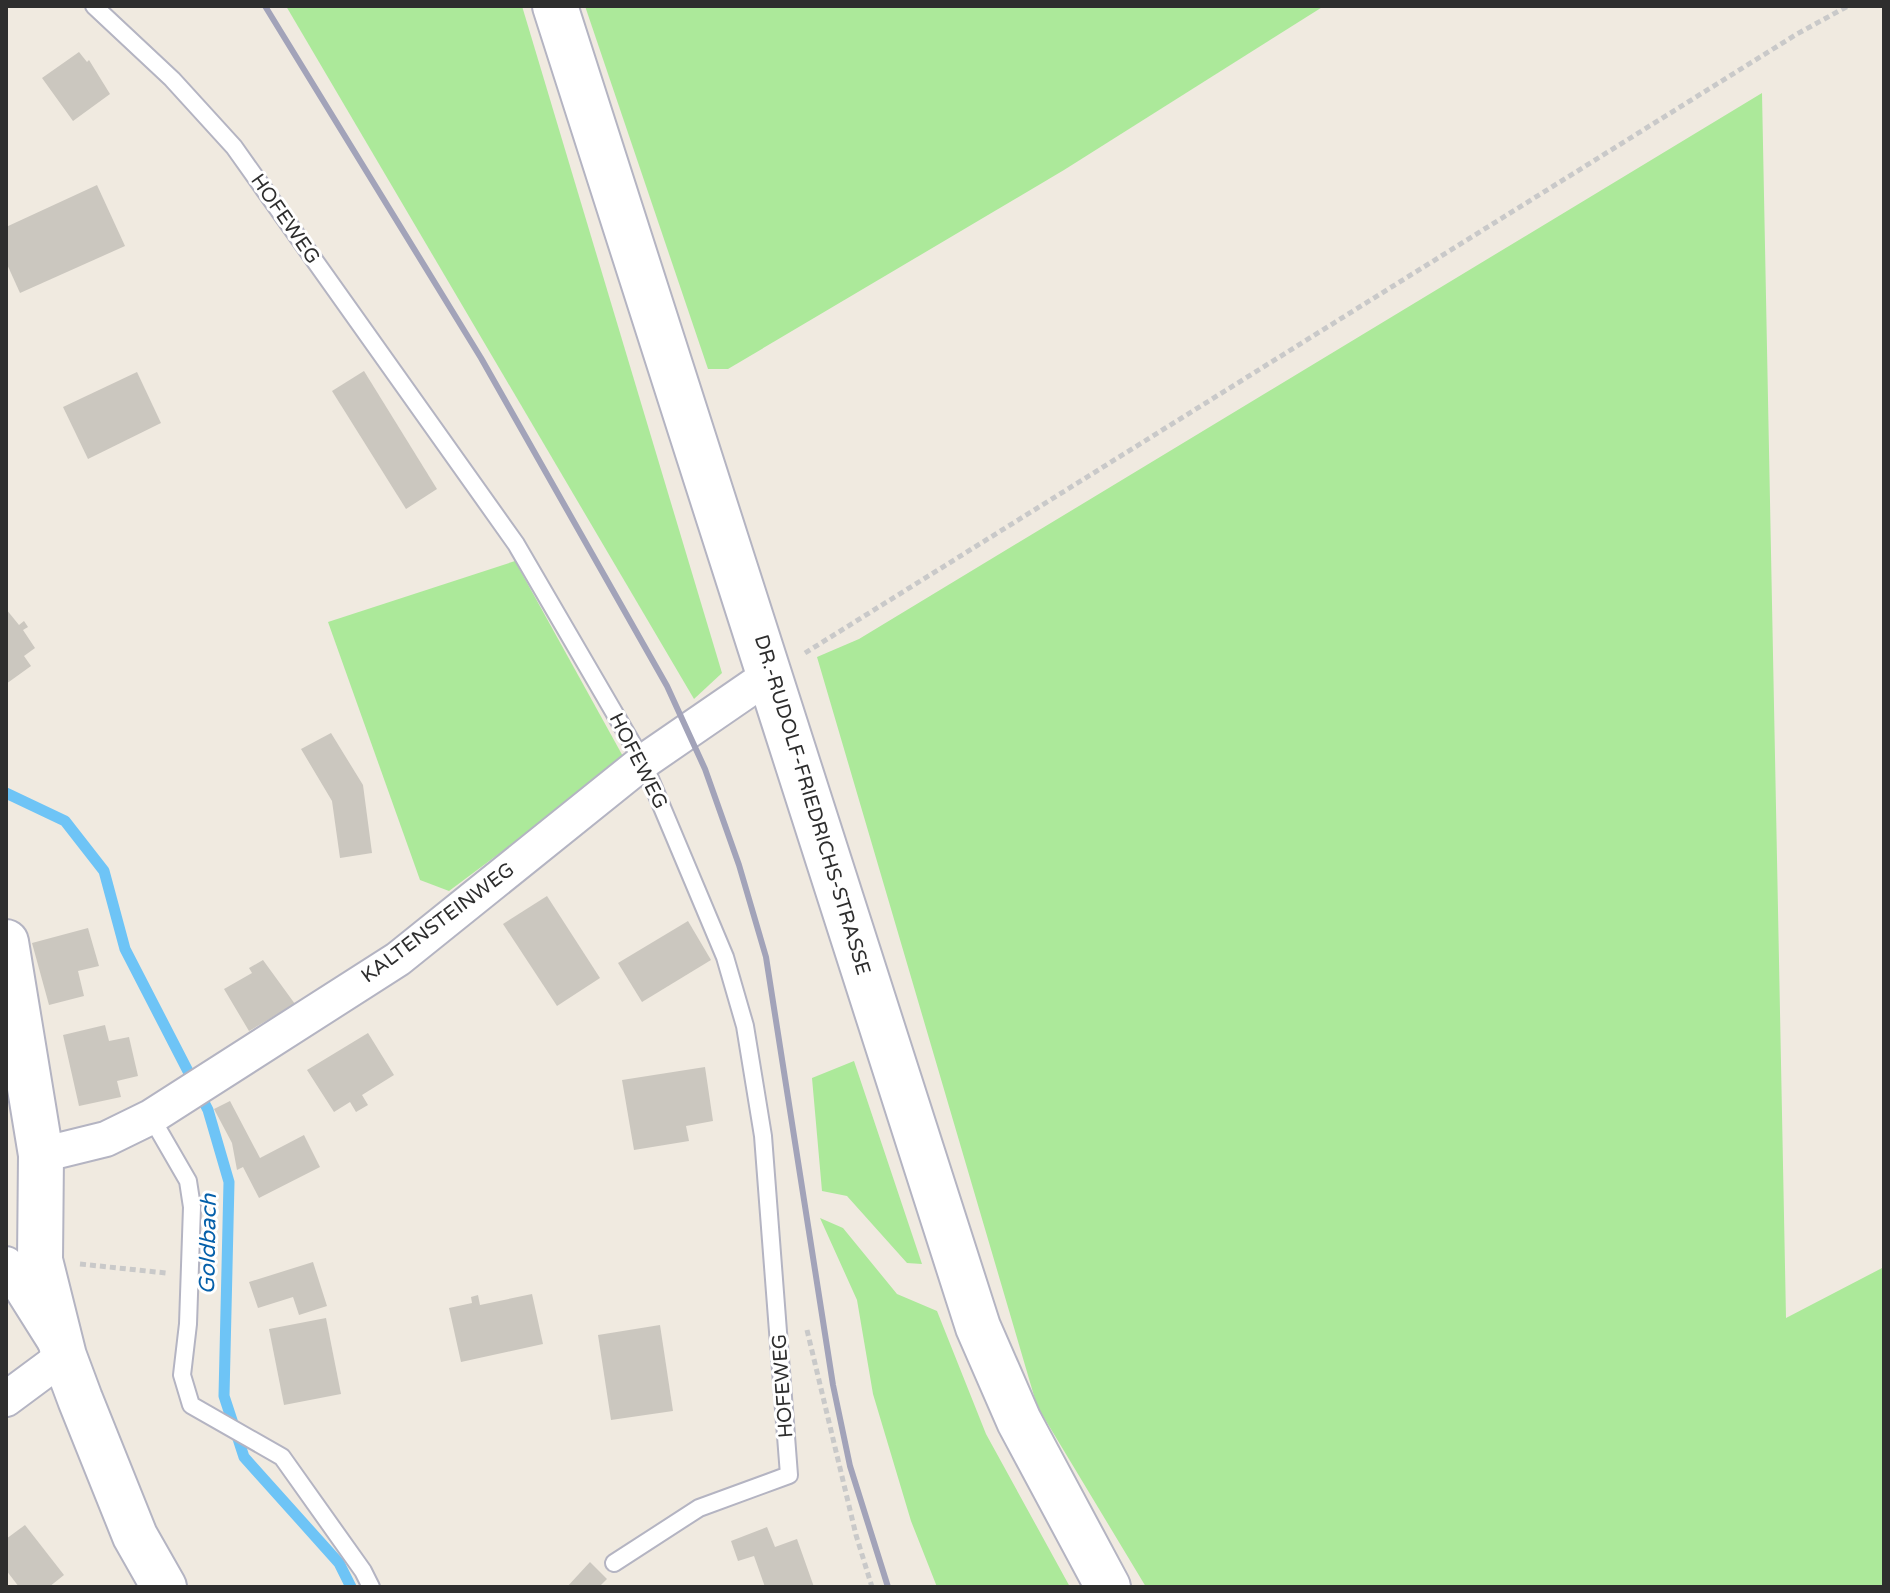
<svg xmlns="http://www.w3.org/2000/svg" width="1890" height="1593" viewBox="0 0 1890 1593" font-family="'Varela Round',sans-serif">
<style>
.green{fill:#ace99a}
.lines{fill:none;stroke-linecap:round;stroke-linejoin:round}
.stream{stroke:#6ec4f6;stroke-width:11}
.building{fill:#cbc7bf}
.lane-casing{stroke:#b4b4c2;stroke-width:20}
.street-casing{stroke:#b4b4c2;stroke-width:38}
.secondary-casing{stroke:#b4b4c2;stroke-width:48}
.path{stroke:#c9c9c9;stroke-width:5;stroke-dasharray:6 4;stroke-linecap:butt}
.lane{stroke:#fff;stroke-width:16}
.street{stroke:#fff;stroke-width:34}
.secondary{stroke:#fff;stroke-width:44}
.rail{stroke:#a2a3b9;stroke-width:6}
.labels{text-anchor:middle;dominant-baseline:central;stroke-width:6;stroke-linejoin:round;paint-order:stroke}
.street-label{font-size:20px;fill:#2e2e2e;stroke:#fff}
.water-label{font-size:22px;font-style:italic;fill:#0560aa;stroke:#fff}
</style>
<rect width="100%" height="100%" fill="#f0eae0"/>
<g class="green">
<polygon points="286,6 522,6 722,673 694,699"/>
<polygon points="585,6 1324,6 1064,170 728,369 708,369"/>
<polygon points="1762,93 1786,1318 1884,1267 1884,1587 1146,1587 1037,1406 817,657 859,639"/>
<polygon points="515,561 625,760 449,891 420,880 328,622"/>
<polygon points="854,1061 922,1264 907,1263 847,1196 822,1191 812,1078"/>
<polygon points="820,1218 843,1228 897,1294 937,1311 986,1434 1070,1587 937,1587 911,1521 873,1394 857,1300"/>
</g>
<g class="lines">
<polyline class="stream" points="6,793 65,821 104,871 125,949 208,1110 229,1182 224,1396 244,1457 339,1563 351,1587"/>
</g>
<g class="building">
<polygon points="79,52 87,62 89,60 110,94 73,121 42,78"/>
<polygon points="97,185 125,246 20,293 6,262 6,227"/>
<polygon points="364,371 437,489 406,509 332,391"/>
<polygon points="137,372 161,423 88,459 63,407"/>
<polygon points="6,609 19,625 24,621 28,627 23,630 35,648 24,656 31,666 6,684"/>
<polygon points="331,733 363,785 372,853 340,858 332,801 301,749"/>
<polygon points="547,896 600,978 557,1006 503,924"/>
<polygon points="688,921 711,960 642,1002 618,963"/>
<polygon points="88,928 99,966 78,971 84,996 49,1005 32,943"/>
<polygon points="263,960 295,1004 249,1031 224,989 252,973 249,968"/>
<polygon points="105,1025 109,1041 129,1037 138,1076 117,1081 121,1097 79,1106 63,1035"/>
<polygon points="368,1033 394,1075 362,1095 368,1105 356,1112 350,1102 334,1112 307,1070"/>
<polygon points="705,1067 713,1121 686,1126 689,1141 634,1150 622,1080"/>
<polygon points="230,1101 260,1158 304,1135 320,1167 259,1198 243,1167 237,1170 232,1143 214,1109"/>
<polygon points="313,1262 327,1306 299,1315 293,1297 258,1308 249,1282"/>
<polygon points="532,1294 543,1344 461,1362 449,1308 472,1303 471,1297 478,1295 480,1305"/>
<polygon points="326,1318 341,1394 284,1405 269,1329"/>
<polygon points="660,1325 673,1411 611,1420 598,1335"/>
<polygon points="25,1525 64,1575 49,1587 19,1587 6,1570 6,1539"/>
<polygon points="767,1527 775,1547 797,1539 814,1587 765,1587 754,1556 738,1561 731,1541"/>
<polygon points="590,1562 607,1579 599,1587 567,1587"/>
</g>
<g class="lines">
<defs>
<g id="lane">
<polyline points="94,6 172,79 234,147 516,544 643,762 725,957 745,1026 763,1136 789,1475 699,1508 614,1563"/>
<polyline points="151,1117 188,1181 192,1207 188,1324 182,1375 191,1405 282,1457 363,1571 371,1587"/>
</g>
<g id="street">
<polyline points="41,1155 106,1139 151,1117 398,959 643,762 771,674"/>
<polyline points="6,1264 64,1356 6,1399"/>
</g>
<g id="secondary">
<polyline points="555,6 978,1327 1019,1421 1108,1587"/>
<polyline points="6,942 41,1155 40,1260 64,1356 80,1399 135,1536 164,1587"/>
</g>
</defs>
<use href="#lane" class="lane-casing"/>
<use href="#street" class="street-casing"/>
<use href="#secondary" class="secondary-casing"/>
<g class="path">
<polyline points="805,653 1797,34 1848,6"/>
<polyline points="80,1264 166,1273"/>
<polyline points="807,1330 856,1535 872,1587"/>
</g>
<use href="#lane" class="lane"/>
<use href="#street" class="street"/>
<use href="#secondary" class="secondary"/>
<polyline class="rail" points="265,6 481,358 667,686 705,769 739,865 766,957 833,1385 850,1466 888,1587"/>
</g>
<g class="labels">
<g class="street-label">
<text transform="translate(285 219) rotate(55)">HOFEWEG</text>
<text transform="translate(638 761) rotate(63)">HOFEWEG</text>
<text transform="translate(812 805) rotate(73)">DR.-RUDOLF-FRIEDRICHS-STRASSE</text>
<text transform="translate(438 923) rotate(-37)">KALTENSTEINWEG</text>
<text transform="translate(783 1386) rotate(-94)">HOFEWEG</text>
</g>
<g class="water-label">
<text transform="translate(208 1244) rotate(-89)">Goldbach</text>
</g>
</g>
<rect width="1890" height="1593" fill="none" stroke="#2e2e2e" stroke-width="16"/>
</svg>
